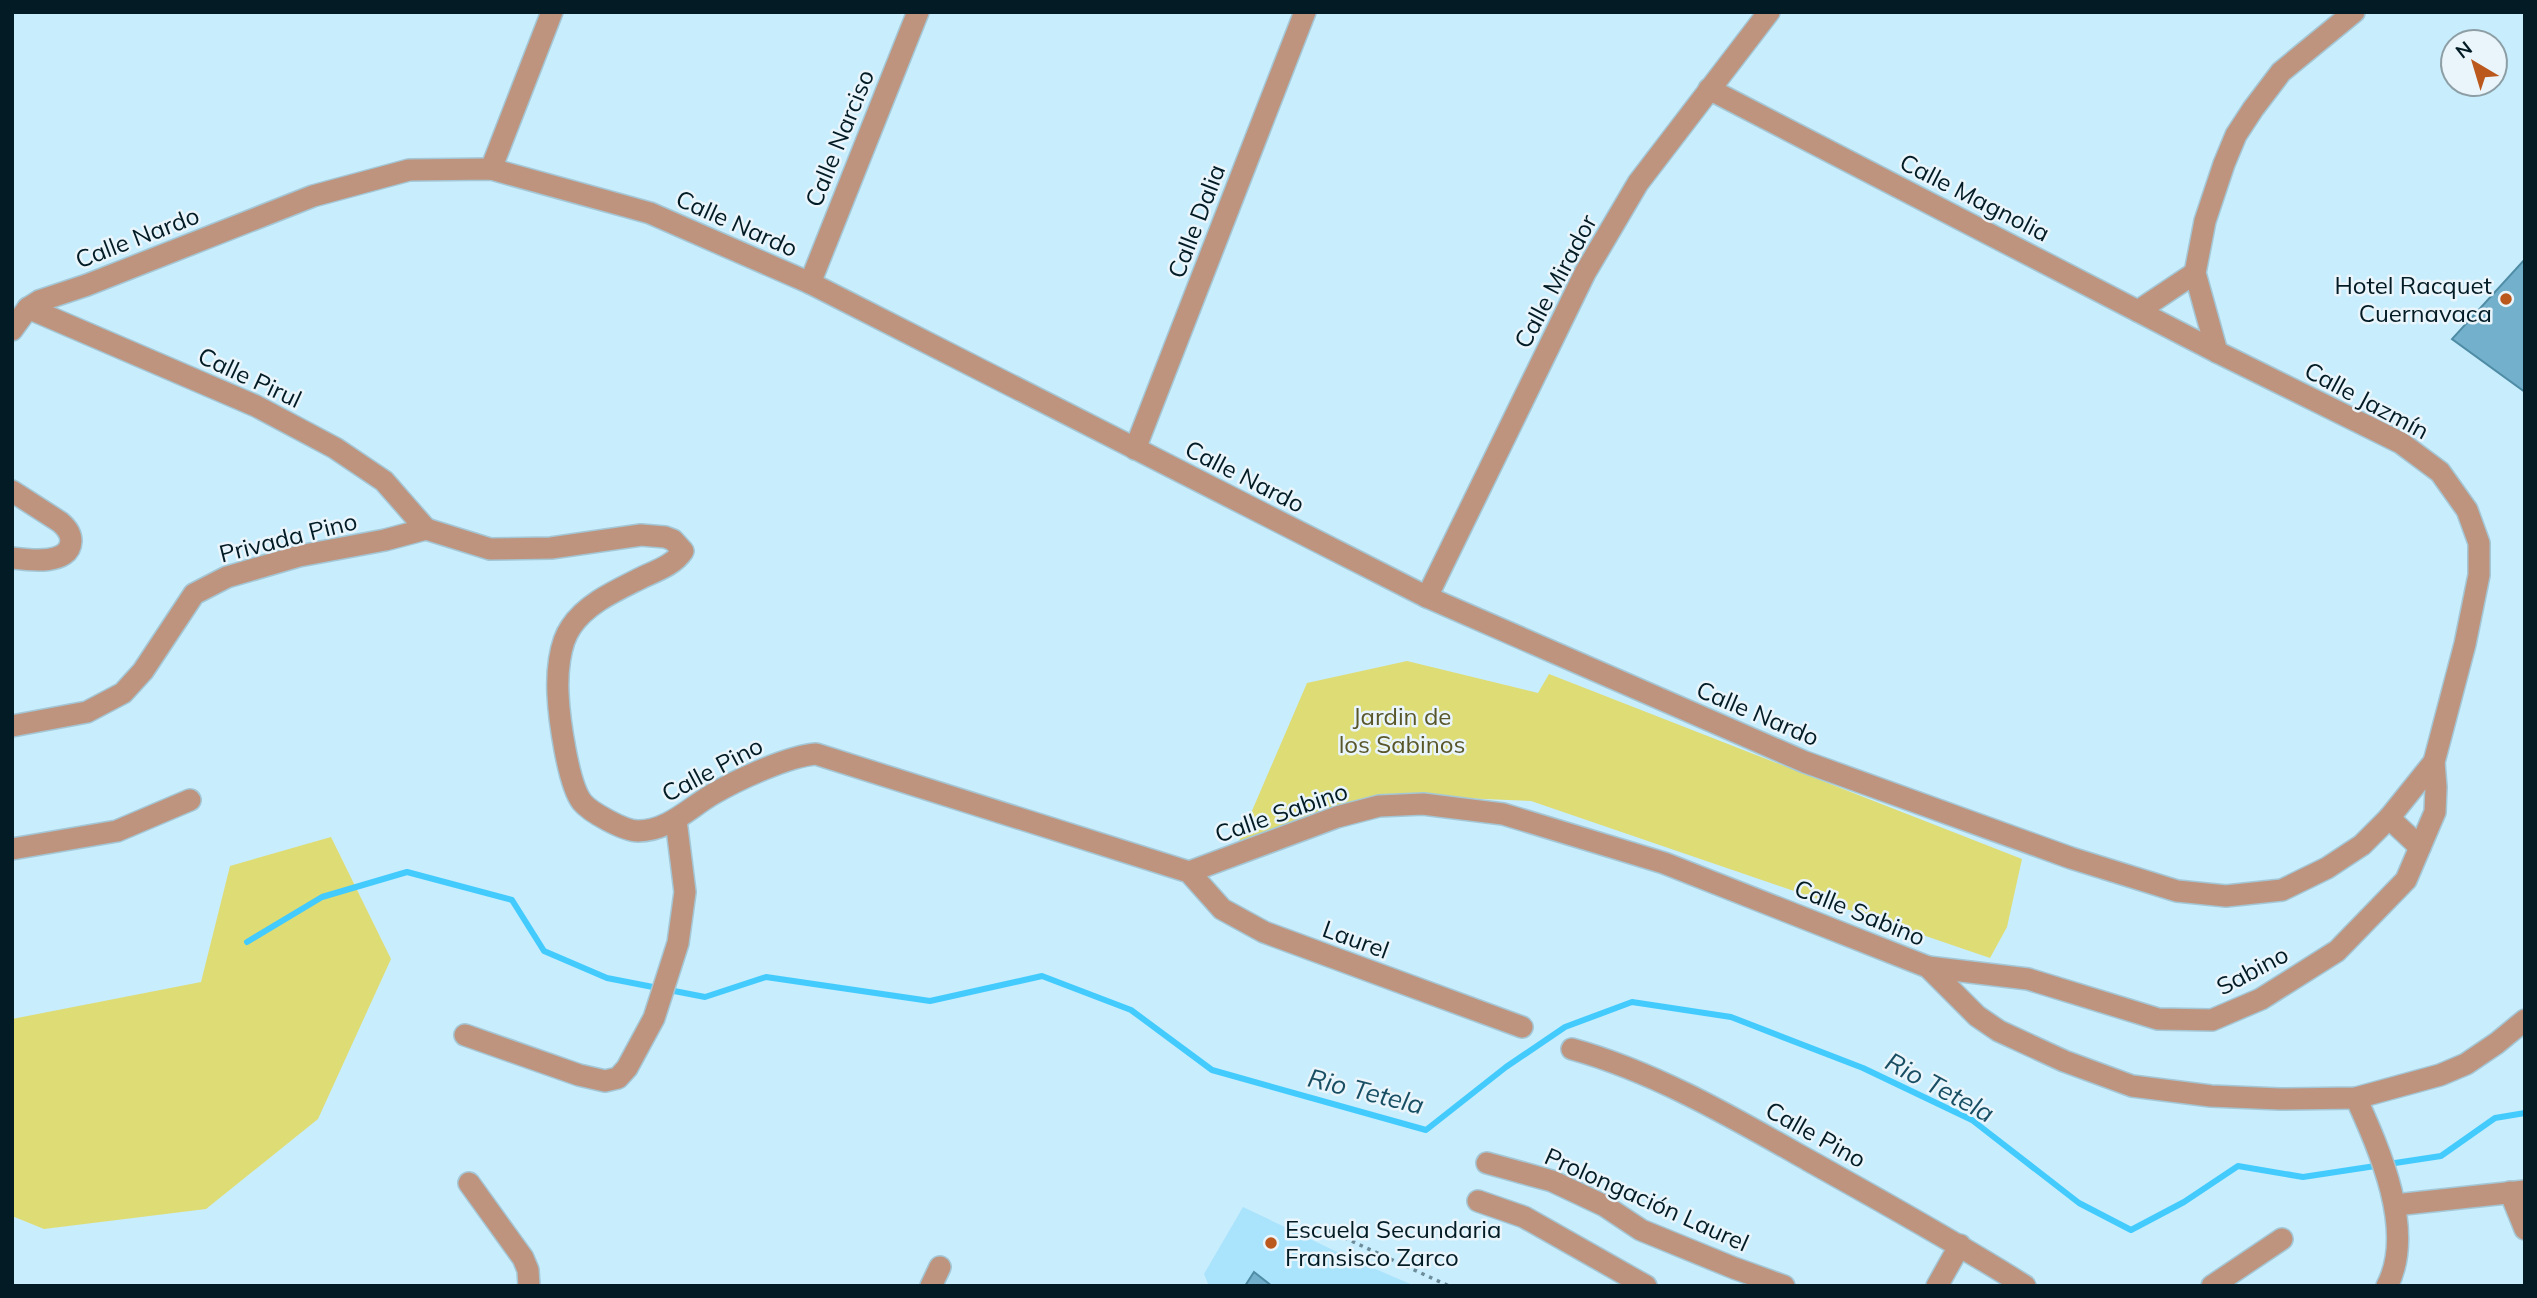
<svg xmlns="http://www.w3.org/2000/svg" width="2537" height="1298" viewBox="0 0 2537 1298" font-family="Mulish,sans-serif">
<style>
.built{fill:#aae3fc}
.green{fill:#dedc75}
.lines{fill:none;stroke-linecap:round;stroke-linejoin:round}
.stream{stroke:#44cbfd;stroke-width:6}
.building{fill:#73b0cb;stroke:#4f8ca5;stroke-width:2}
.minor-casing{stroke:#a4c7d6;stroke-width:24}
.path{stroke:#6c8c99;stroke-width:3.5;stroke-dasharray:3.5 5;stroke-linecap:butt}
.minor{stroke:#bf947f;stroke-width:21}
.poi-dot{fill:#bb581d;stroke:#e9f5fb;stroke-width:2.5}
.labels{text-anchor:middle;dominant-baseline:central;stroke-width:5;stroke-linejoin:round;paint-order:stroke}
.street-label{font-size:24px;fill:#021b25;stroke:#e9f5fb}
.poi-label{font-size:24px;fill:#021b25;stroke:#e9f5fb;text-anchor:end}
.park-label{font-size:24px;fill:#59572a;stroke:#e9f5fb}
.water-label{font-size:26px;font-style:italic;fill:#184e63;stroke:#e9f5fb}
</style>
<rect width="100%" height="100%" fill="#c8edfd"/>
<polygon class="built" points="1243,1207 1352,1259 1415,1286 1209,1286 1204,1274"/>
<g class="green">
<polygon points="1407,661 1538,693 1549,674 2022,859 2007,927 1990,958 1531,801 1391,795 1236,848 1307,683"/>
<polygon points="331,837 391,959 318,1119 206,1209 44,1229 12,1216 12,1019 201,982 230,866"/>
</g>
<g class="lines">
<g class="stream">
<polyline points="247,942 322,897 407,872 512,900 544,951 607,978 658,988"/>
<polyline points="669,990 705,997 766,977 930,1001 1042,976 1131,1010 1212,1070 1426,1130 1506,1067 1565,1027 1632,1002 1731,1017 1863,1068 1972,1120 2079,1203 2131,1230 2184,1202 2238,1166 2303,1177 2441,1156 2495,1118 2525,1113"/>
</g>
</g>
<g class="building">
<polygon points="2525,259 2525,392 2452,339"/>
<polygon points="1254,1272 1272,1286 1245,1286"/>
</g>
<g class="lines">
<defs>
<g id="minor">
<polyline points="1709,89 2217,352 2401,443 2440,472 2467,510 2479,543 2479,575 2465,644 2434,762 2436,787 2435,812 2406,880 2337,951 2261,999 2212,1020 2158,1019 2028,979 1928,967"/>
<polyline points="491,169 552,12"/>
<polyline points="810,283 918,12"/>
<polyline points="28,308 256,406 335,448 384,481 426,529"/>
<polyline points="2138,311 2195,273"/>
<polyline points="12,330 28,308 39,301 87,285 313,196 409,170 491,169 650,213 810,283 1427,597 1805,762 2071,858 2177,891 2226,896 2282,890 2327,868 2362,845 2389,818 2434,762"/>
<polyline points="2217,352 2195,273 2205,221 2224,164 2236,135 2253,109 2281,72 2354,12"/>
<polyline points="1135,449 1305,12"/>
<path d="M12,491l48,31c6,5 11,11 11,19 -1,25 -43,19 -59,17"/>
<path d="M426,529l64,20 61,-1 90,-13 24,2 8,3 10,11c-10,15 -28,20 -44,28 -24,12 -53,25 -68,48 -12,17 -14,47 -13,67 1,24 10,90 24,108 8,10 42,29 56,29 30,0 51,-23 75,-37 24,-14 75,-38 103,-40l373,118 33,37 42,23 258,95"/>
<polyline points="1427,597 1585,273 1638,183 1769,12"/>
<polyline points="12,726 87,712 123,693 143,671 194,594 227,577 299,556 385,540 426,529"/>
<polyline points="2389,818 2420,847"/>
<polyline points="12,849 117,831 190,800"/>
<polyline points="1189,872 1337,817 1379,806 1423,804 1503,814 1664,863 1928,967 1977,1016 1999,1031 2064,1061 2132,1086 2211,1096 2280,1099 2356,1098 2440,1075 2466,1064 2497,1043 2525,1020"/>
<polyline points="465,1035 579,1075 605,1081 618,1078 627,1068 654,1018 678,943 685,892 676,820"/>
<path d="M1572,1049c83,23 160,68 236,111 73,41 146,81 217,126"/>
<path d="M2356,1098c23,51 60,133 31,188"/>
<polyline points="1487,1163 1552,1181 1605,1206 1641,1230 1734,1268 1784,1286"/>
<polyline points="469,1183 523,1258 528,1270 529,1286"/>
<polyline points="2510,1192 2525,1229"/>
<polyline points="1478,1201 1524,1217 1646,1286"/>
<polyline points="2395,1205 2525,1191"/>
<polyline points="931,1286 940,1267"/>
<polyline points="1937,1286 1960,1245"/>
<polyline points="2212,1286 2282,1239"/>
</g>
</defs>
<use href="#minor" class="minor-casing"/>
<polyline class="path" points="1321,1227 1449,1286"/>
<use href="#minor" class="minor"/>
</g>
<g class="poi-dot">
<circle cx="2506" cy="299" r="7"/>
<circle cx="1271" cy="1243" r="7"/>
</g>
<g class="labels">
<g class="street-label">
<text transform="translate(839 138) rotate(-68)">Calle Narciso</text>
<text transform="translate(1975 197) rotate(27)">Calle Magnolia</text>
<text transform="translate(1196 221) rotate(-69)">Calle Dalia</text>
<text transform="translate(737 223) rotate(24)">Calle Nardo</text>
<text transform="translate(137 237) rotate(-21)">Calle Nardo</text>
<text transform="translate(1555 281) rotate(-62)">Calle Mirador</text>
<text transform="translate(250 377) rotate(25)">Calle Pirul</text>
<text transform="translate(2367 400) rotate(28)">Calle Jazmín</text>
<text transform="translate(1245 476) rotate(27)">Calle Nardo</text>
<text transform="translate(288 537) rotate(-14)">Privada Pino</text>
<text transform="translate(1758 713) rotate(23)">Calle Nardo</text>
<text transform="translate(712 769) rotate(-28)">Calle Pino</text>
<text transform="translate(1281 812) rotate(-19)">Calle Sabino</text>
<text transform="translate(1860 912) rotate(22)">Calle Sabino</text>
<text transform="translate(1356 939) rotate(20)">Laurel</text>
<text transform="translate(2252 970) rotate(-28)">Sabino</text>
<text transform="translate(1816 1134) rotate(29)">Calle Pino</text>
<text transform="translate(1647 1199) rotate(24)">Prolongación Laurel</text>
</g>
<g class="poi-label">
<text x="2492" y="285">Hotel Racquet<tspan x="2492" dy="28">Cuernavaca</tspan></text>
<text x="1285" y="1229" text-anchor="start">Escuela Secundaria<tspan x="1285" dy="28">Fransisco Zarco</tspan></text>
</g>
<g class="park-label">
<text x="1402" y="716">Jardin de<tspan x="1402" dy="28">los Sabinos</tspan></text>
</g>
<g class="water-label">
<text transform="translate(1940 1087) rotate(28)">Rio Tetela</text>
<text transform="translate(1366 1091) rotate(14)">Rio Tetela</text>
</g>
</g>
<rect width="2537" height="1298" fill="none" stroke="#021b25" stroke-width="28"/>
<g transform="translate(2474 63) rotate(322)"><circle r="33" fill="#e9f5fb" stroke="#8d9ea5" stroke-width="2"/>
<path d="M0-5L12 26L0 18L-12 26Z" fill="#bb581d"/>
<text y="-10" font-size="19" font-weight="bold" text-anchor="middle" fill="#021b25">N</text>
</g>
</svg>
